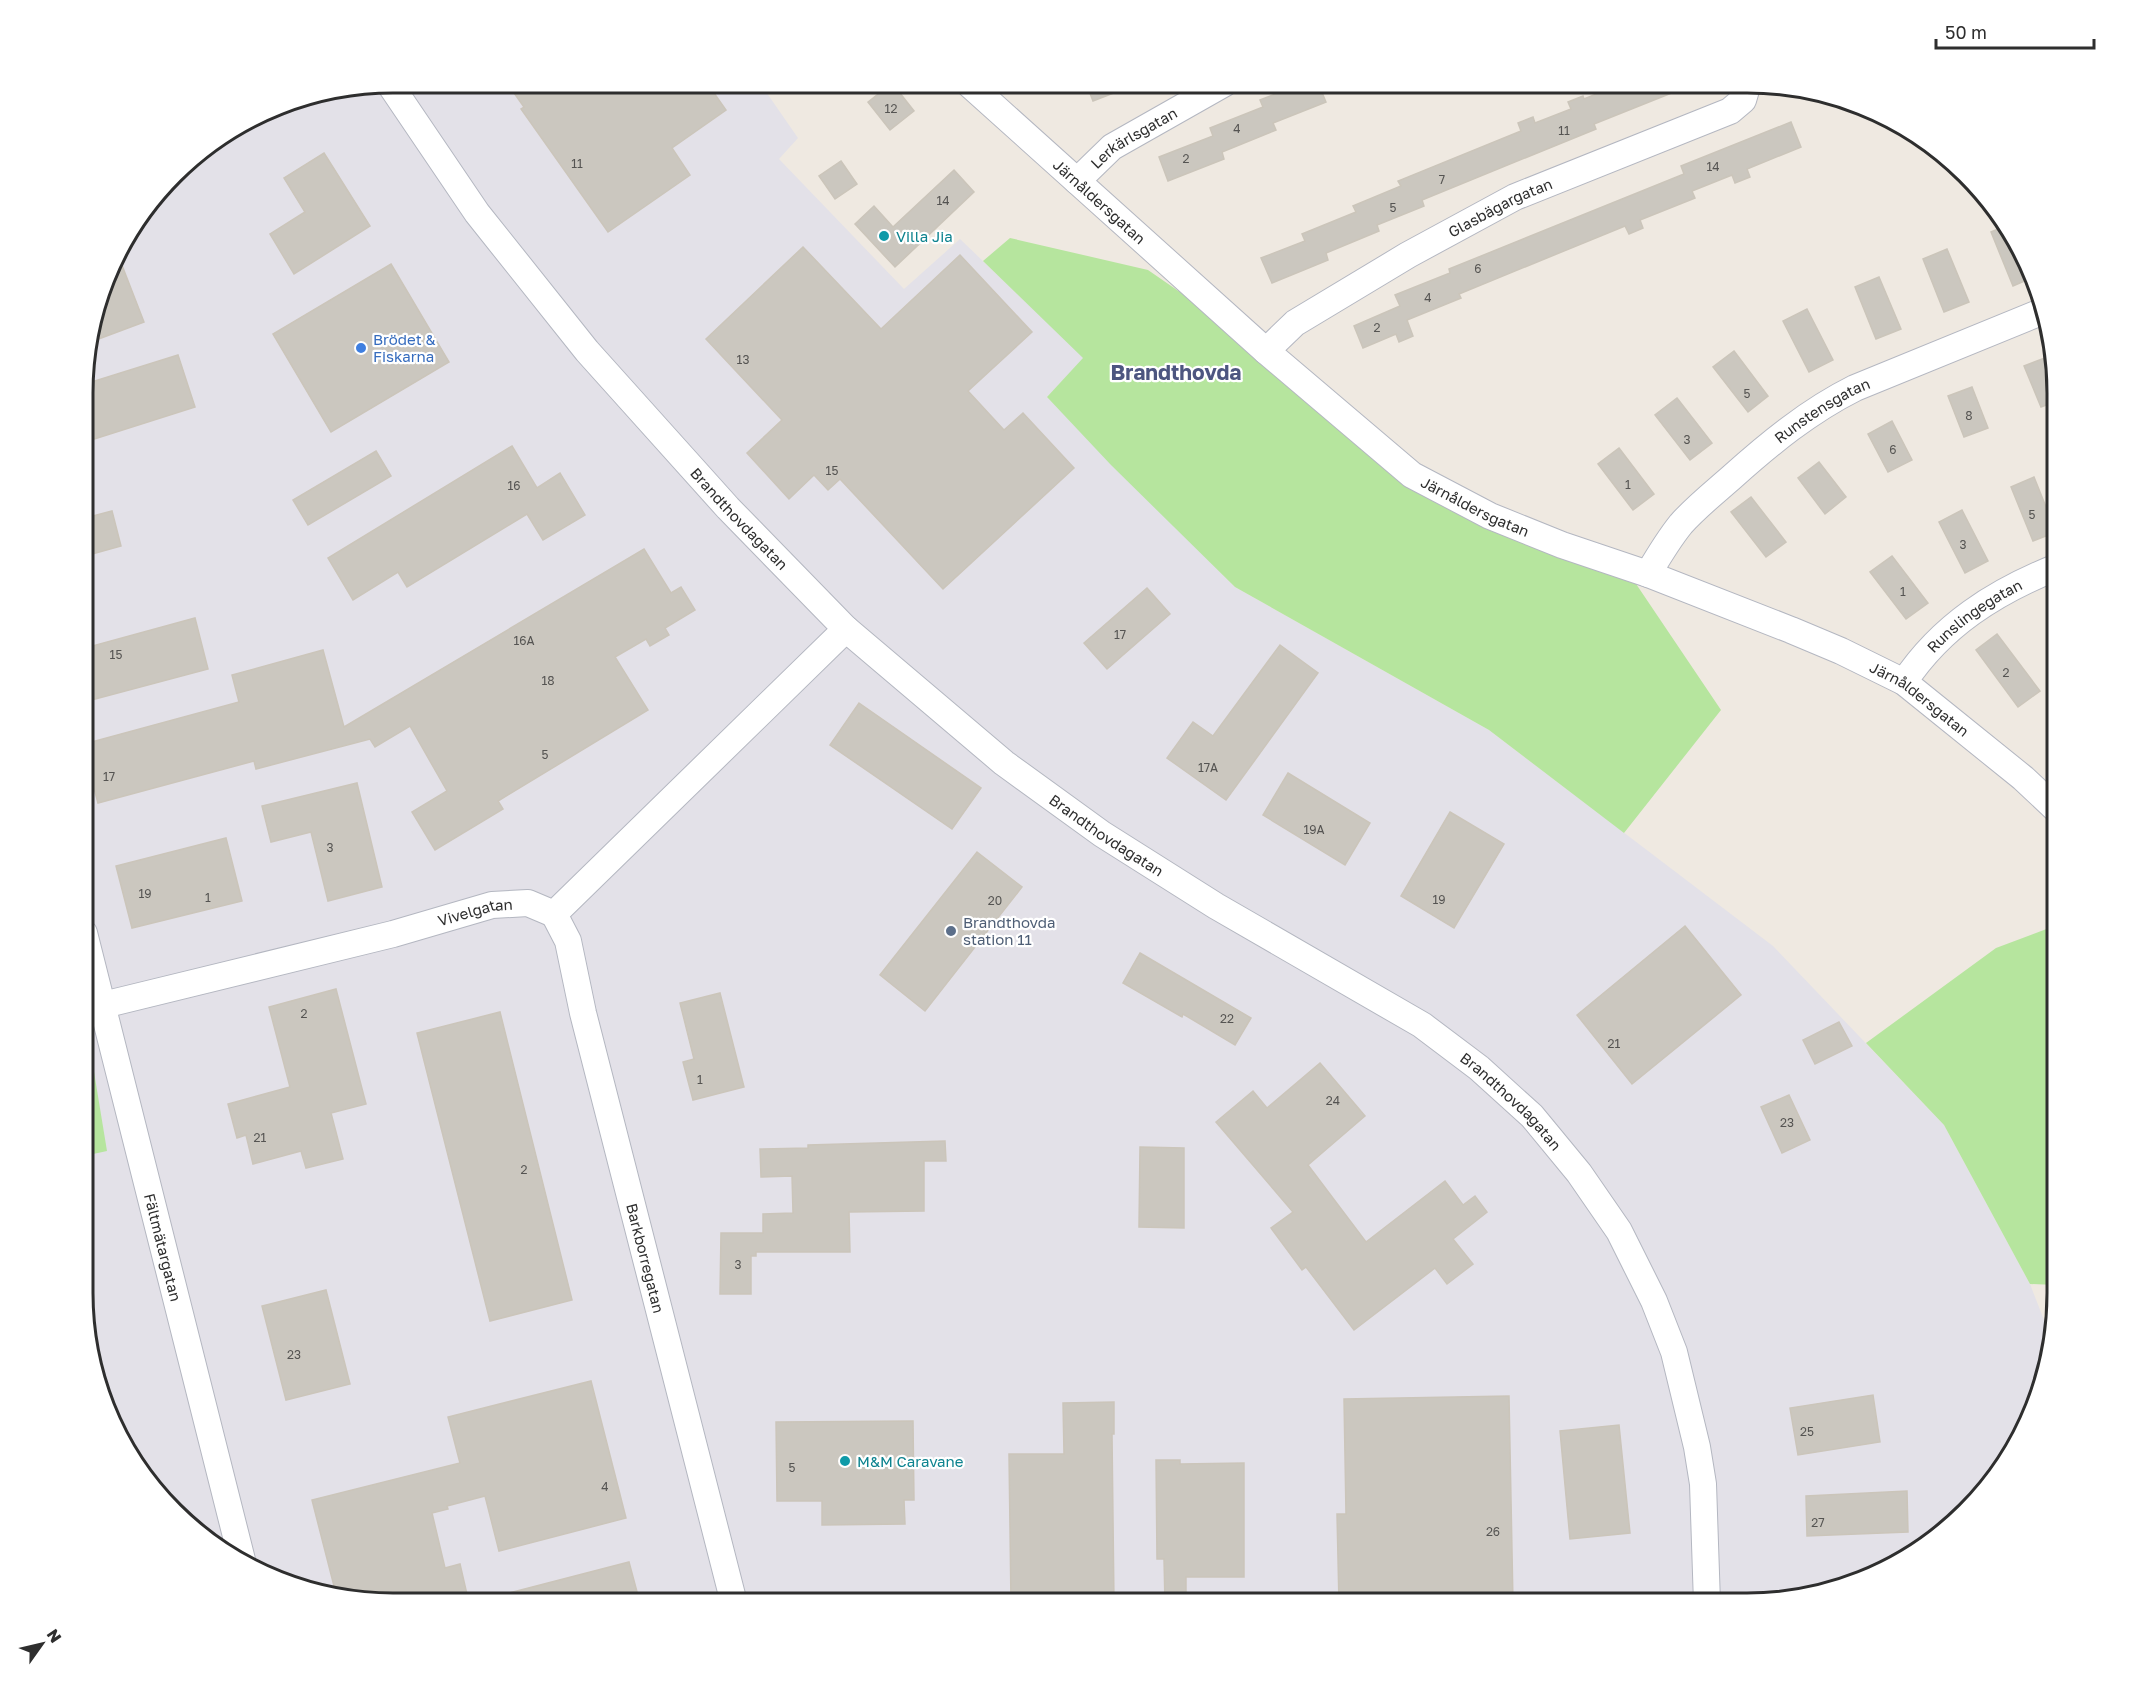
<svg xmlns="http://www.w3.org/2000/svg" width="2140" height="1686" viewBox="0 0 2140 1686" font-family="'Golos Text',sans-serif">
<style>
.industrial{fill:#e3e1e8}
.green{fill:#b6e59e}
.building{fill:#cbc7bf;stroke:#cbc5ba;stroke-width:1.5}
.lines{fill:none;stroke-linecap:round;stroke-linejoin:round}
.street-casing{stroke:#b4b7c1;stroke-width:28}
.street{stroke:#fff;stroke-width:26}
.culture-dot{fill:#0f9aa8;stroke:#fff;stroke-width:2}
.shop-dot{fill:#3f7fe0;stroke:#fff;stroke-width:2}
.service-dot{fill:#5c6f8a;stroke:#fff;stroke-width:2}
.labels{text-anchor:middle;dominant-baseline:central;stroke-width:4.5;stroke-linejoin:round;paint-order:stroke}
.number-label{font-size:12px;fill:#555452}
.street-label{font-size:15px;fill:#2e2e2e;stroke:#fff}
.culture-label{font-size:15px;fill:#0d838f;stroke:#fff;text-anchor:start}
.shop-label{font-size:15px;fill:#366cbe;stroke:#fff;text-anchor:start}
.service-label{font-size:15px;fill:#4e5e75;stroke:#fff;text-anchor:start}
.district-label{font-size:21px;font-weight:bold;fill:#4d5680;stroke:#fff}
.rim{fill:none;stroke:#2e2e2e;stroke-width:3}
</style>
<rect width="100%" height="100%" fill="#efe9e1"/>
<polygon class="industrial" points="393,83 760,83 798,138 779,159 904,289 960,239 1084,358 1047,397 1235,587 1489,730 1773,946 1944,1125 2030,1284 2051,1338 2034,1412 1980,1498 1920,1551 1866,1580 1747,1603 373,1603 274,1580 188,1526 115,1431 83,1314 85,352 124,238 189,159 293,99"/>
<g class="green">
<polygon points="1010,238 1148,270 1258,346 1423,482 1626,569 1721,710 1624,833 1489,730 1235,587 1111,465 1047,397 1083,358 983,261"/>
<polygon points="2057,925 2057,1285 2030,1284 1944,1125 1866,1043 1996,948"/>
<polygon points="85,1017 107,1151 84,1156 84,1018"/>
</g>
<g class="building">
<polygon points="507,83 707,83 726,110 672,148 690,175 608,232 521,109 524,107"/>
<polygon points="892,83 914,111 890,130 868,102"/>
<polygon points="1086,83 1137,83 1137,84 1093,101"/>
<polygon points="1303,83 1318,83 1326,102 1273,123 1276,130 1222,152 1224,159 1168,181 1159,157 1213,136 1210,128 1263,107 1260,100"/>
<polygon points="1623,83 1694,84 1594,124 1596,129 1422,200 1424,206 1377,225 1379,231 1326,253 1328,260 1272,283 1261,258 1305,241 1302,234 1356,212 1353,206 1401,186 1398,181 1521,131 1518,123 1533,117 1535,123 1571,109 1568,102 1583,96 1584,99"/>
<polygon points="1791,122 1801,147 1747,169 1750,177 1735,183 1732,175 1692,191 1695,198 1640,220 1643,228 1629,234 1625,226 1459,294 1461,298 1407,320 1413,336 1399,342 1396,334 1363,348 1354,326 1400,306 1395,295 1450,273 1449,269 1684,174 1681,166"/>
<polygon points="324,153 370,226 294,274 270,234 305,212 284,178"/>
<polygon points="841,161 857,184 835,199 819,176"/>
<polygon points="954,170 974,192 895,267 855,224 874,206 893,227"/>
<polygon points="2008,225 2034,277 2013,286 1991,232"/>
<polygon points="803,247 881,329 960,255 1032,332 968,391 1004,430 1023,413 1074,468 943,589 840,479 828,490 814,475 789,499 747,453 782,420 706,339"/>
<polygon points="1947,249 1969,302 1944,312 1923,259"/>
<polygon points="118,255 144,322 88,343"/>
<polygon points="391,264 449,362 331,432 273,334"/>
<polygon points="1879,277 1901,329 1876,339 1855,287"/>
<polygon points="1807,309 1833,360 1809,372 1783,321"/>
<polygon points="1734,351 1768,396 1748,412 1713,367"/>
<polygon points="178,355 195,407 85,442 85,384"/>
<polygon points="2050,356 2057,401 2041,407 2024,366"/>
<polygon points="1972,387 1988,428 1964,437 1948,396"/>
<polygon points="1677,398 1712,443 1690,460 1655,415"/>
<polygon points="1892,421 1912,460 1888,472 1868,434"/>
<polygon points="512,446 537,488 560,473 585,515 543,540 527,514 407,587 398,572 353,600 328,558"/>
<polygon points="1619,448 1654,494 1633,510 1598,464"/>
<polygon points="376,451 391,476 308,525 293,500"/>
<polygon points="1819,462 1846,497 1825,514 1798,478"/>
<polygon points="2034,477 2056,532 2033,541 2011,487"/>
<polygon points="1751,497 1786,542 1766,557 1731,512"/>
<polygon points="1962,510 1988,561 1965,573 1939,522"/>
<polygon points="112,511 121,546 85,556 85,518"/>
<polygon points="644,549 671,593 681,587 695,610 665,628 669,635 650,646 646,639 615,657 648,710 498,801 503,809 435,850 412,812 447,791 410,726 375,747 370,739 256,769 254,761 98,803 84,752 84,744 239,702 232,675 323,650 344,727"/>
<polygon points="1892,556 1928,603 1906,619 1870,572"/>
<polygon points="1147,588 1170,614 1107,669 1084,643"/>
<polygon points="195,618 208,669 84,702 85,648"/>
<polygon points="1997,634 2040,691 2018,707 1976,650"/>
<polygon points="1280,645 1318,673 1226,800 1167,758 1193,722 1213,736"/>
<polygon points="859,703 981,788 952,829 830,745"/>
<polygon points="1288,773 1370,823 1345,865 1263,815"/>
<polygon points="357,783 382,887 328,901 311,832 271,842 262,806"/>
<polygon points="1450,812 1504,844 1454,928 1401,896"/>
<polygon points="226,838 242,901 132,928 116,866"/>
<polygon points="977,852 1022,887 925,1011 880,975"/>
<polygon points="1685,926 1741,995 1632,1084 1577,1015"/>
<polygon points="1140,953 1251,1018 1235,1045 1183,1014 1182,1017 1123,983"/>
<polygon points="336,989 366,1104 331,1113 343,1159 306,1168 301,1151 253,1164 246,1135 237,1138 228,1104 290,1087 269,1007"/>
<polygon points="720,993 744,1087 693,1100 683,1062 694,1059 680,1003"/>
<polygon points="500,1012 572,1300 490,1321 417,1033"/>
<polygon points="1839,1022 1852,1046 1815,1064 1803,1040"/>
<polygon points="1320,1063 1365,1116 1308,1165 1366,1242 1445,1181 1463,1205 1475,1196 1487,1212 1453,1239 1473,1264 1447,1284 1435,1268 1354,1330 1306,1267 1302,1270 1271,1228 1293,1212 1216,1122 1253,1091 1267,1108"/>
<polygon points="1789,1095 1810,1140 1782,1153 1761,1107"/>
<polygon points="945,1141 946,1161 924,1161 924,1211 849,1212 850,1252 756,1252 756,1256 751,1256 751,1294 720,1294 721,1233 763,1233 763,1214 793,1213 792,1176 761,1177 760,1149 808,1148 808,1145"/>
<polygon points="1140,1147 1184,1148 1184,1228 1139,1227"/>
<polygon points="326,1290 350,1384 286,1400 262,1306"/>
<polygon points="591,1381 626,1518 499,1551 485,1496 447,1506 448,1509 432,1513 445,1568 460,1564 469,1603 373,1603 336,1594 312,1500 460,1463 448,1417"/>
<polygon points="1873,1395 1880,1442 1798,1455 1790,1408"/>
<polygon points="1509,1396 1513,1603 1339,1603 1337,1514 1346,1514 1344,1399"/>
<polygon points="1114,1402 1114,1434 1112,1434 1114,1603 1011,1603 1009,1454 1064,1454 1063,1403"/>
<polygon points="913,1421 914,1500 904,1500 905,1524 822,1525 822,1501 777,1501 776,1422"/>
<polygon points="1619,1425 1630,1533 1570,1539 1560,1431"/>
<polygon points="1156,1460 1180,1460 1180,1464 1244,1463 1244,1577 1186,1577 1186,1603 1165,1603 1164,1559 1157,1559"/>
<polygon points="1907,1491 1908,1532 1807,1536 1806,1496"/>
<polygon points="629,1562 640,1603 495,1603 494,1597"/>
</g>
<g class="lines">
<defs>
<g id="street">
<path id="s1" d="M389,83l88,130 110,138 141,157 118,121 158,134 98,71 114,72 206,119 57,43 53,48 47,57 40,58 35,70 20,51 23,95 6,37 4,119"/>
<path id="s2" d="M968,83l298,268 146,124 78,41 72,29 86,29 143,56 50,21 63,31 119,96 34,32"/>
<path id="s3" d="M1077,181l35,-34 113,-64"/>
<path id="s4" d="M1266,351l29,-28 113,-68 107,-58 215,-86 13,-11 5,-17"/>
<path id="s5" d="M1648,574c10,-17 20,-34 33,-50 15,-17 34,-32 51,-47 38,-34 77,-66 123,-89l186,-76"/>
<path id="s6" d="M1904,682c38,-57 91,-90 153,-115"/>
<path id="s7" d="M554,914l14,27 15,72 151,590"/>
<path id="s8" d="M84,933l158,627"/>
<path id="s9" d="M103,1005l290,-71 99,-29 36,-2 26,11 292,-285"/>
</g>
</defs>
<use href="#street" class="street-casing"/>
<use href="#street" class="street"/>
</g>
<g class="culture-dot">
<circle cx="884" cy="236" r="6"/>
<circle cx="845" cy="1461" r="6"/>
</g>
<circle class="shop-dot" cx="361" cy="348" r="6"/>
<circle class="service-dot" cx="951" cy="931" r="6"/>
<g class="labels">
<g class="number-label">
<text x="891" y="108">12</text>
<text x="1237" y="128">4</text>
<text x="1564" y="130">11</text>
<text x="1186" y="158">2</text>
<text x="577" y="163">11</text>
<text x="1713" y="166">14</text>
<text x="1442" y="179">7</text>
<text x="943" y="200">14</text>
<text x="1393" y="207">5</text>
<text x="1478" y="268">6</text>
<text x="1428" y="297">4</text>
<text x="1377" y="327">2</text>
<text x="743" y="359">13</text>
<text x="1747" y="393">5</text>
<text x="1969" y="415">8</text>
<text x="1687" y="439">3</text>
<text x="1893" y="449">6</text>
<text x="832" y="470">15</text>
<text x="1628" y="484">1</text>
<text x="514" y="485">16</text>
<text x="2032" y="514">5</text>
<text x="1963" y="544">3</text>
<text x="1903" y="591">1</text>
<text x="1120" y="634">17</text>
<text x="524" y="640">16A</text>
<text x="116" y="654">15</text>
<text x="2006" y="672">2</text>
<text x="548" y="680">18</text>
<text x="545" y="754">5</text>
<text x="1208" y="767">17A</text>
<text x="109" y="776">17</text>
<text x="1314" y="829">19A</text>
<text x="330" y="847">3</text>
<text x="145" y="893">19</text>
<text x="208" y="897">1</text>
<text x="1439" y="899">19</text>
<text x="995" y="900">20</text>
<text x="304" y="1013">2</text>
<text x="1227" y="1018">22</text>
<text x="1614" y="1043">21</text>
<text x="700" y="1079">1</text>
<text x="1333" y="1100">24</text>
<text x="1787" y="1122">23</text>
<text x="260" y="1137">21</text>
<text x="524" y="1169">2</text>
<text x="738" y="1264">3</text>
<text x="294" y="1354">23</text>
<text x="1807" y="1431">25</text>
<text x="792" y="1467">5</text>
<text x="605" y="1486">4</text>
<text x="1818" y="1522">27</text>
<text x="1493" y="1531">26</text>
</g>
<g class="street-label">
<text stroke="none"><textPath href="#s3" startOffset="72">Lerkärlsgatan</textPath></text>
<text stroke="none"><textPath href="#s2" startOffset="177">Järnåldersgatan</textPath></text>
<text stroke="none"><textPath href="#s4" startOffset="276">Glasbägargatan</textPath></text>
<text stroke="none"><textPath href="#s5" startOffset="242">Runstensgatan</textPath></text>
<text stroke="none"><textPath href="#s2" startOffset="663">Järnåldersgatan</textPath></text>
<text stroke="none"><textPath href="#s1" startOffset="560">Brandthovdagatan</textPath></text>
<text stroke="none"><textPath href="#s6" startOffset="98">Runslingegatan</textPath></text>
<text stroke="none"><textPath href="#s2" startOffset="1149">Järnåldersgatan</textPath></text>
<text stroke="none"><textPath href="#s1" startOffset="1046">Brandthovdagatan</textPath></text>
<text stroke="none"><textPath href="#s9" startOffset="384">Vivelgatan</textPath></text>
<text stroke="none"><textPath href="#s1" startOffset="1532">Brandthovdagatan</textPath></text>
<text stroke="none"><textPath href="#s8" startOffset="324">Fältmätargatan</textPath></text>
<text stroke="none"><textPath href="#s7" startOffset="357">Barkborregatan</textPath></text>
</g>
<g class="culture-label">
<text x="896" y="236">Villa Jia</text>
<text x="857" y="1461">M&amp;M Caravane</text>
</g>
<g class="shop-label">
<text x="373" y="339">Brödet &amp;<tspan x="373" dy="17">Fiskarna</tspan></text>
</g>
<g class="service-label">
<text x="963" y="922">Brandthovda<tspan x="963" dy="17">station 11</tspan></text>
</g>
<g class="district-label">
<text x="1176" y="372">Brandthovda</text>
</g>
</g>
<path d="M0 0H2140V1686H0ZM393 93H1747A300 300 0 0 1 2047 393V1293A300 300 0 0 1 1747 1593H393A300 300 0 0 1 93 1293V393A300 300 0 0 1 393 93Z" fill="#fff" fill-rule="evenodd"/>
<path class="rim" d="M393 93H1747A300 300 0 0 1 2047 393V1293A300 300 0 0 1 1747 1593H393A300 300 0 0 1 93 1293V393A300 300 0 0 1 393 93Z"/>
<g transform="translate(42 1644) rotate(56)" stroke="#ffffff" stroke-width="4.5" paint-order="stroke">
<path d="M0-4.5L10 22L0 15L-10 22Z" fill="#2e2e2e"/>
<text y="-9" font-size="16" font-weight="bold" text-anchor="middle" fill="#2e2e2e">N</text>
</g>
<path d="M1936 39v9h158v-9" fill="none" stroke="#2e2e2e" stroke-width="3"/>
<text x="1945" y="39" font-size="18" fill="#2e2e2e" stroke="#ffffff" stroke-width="4.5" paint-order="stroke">50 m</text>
</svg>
